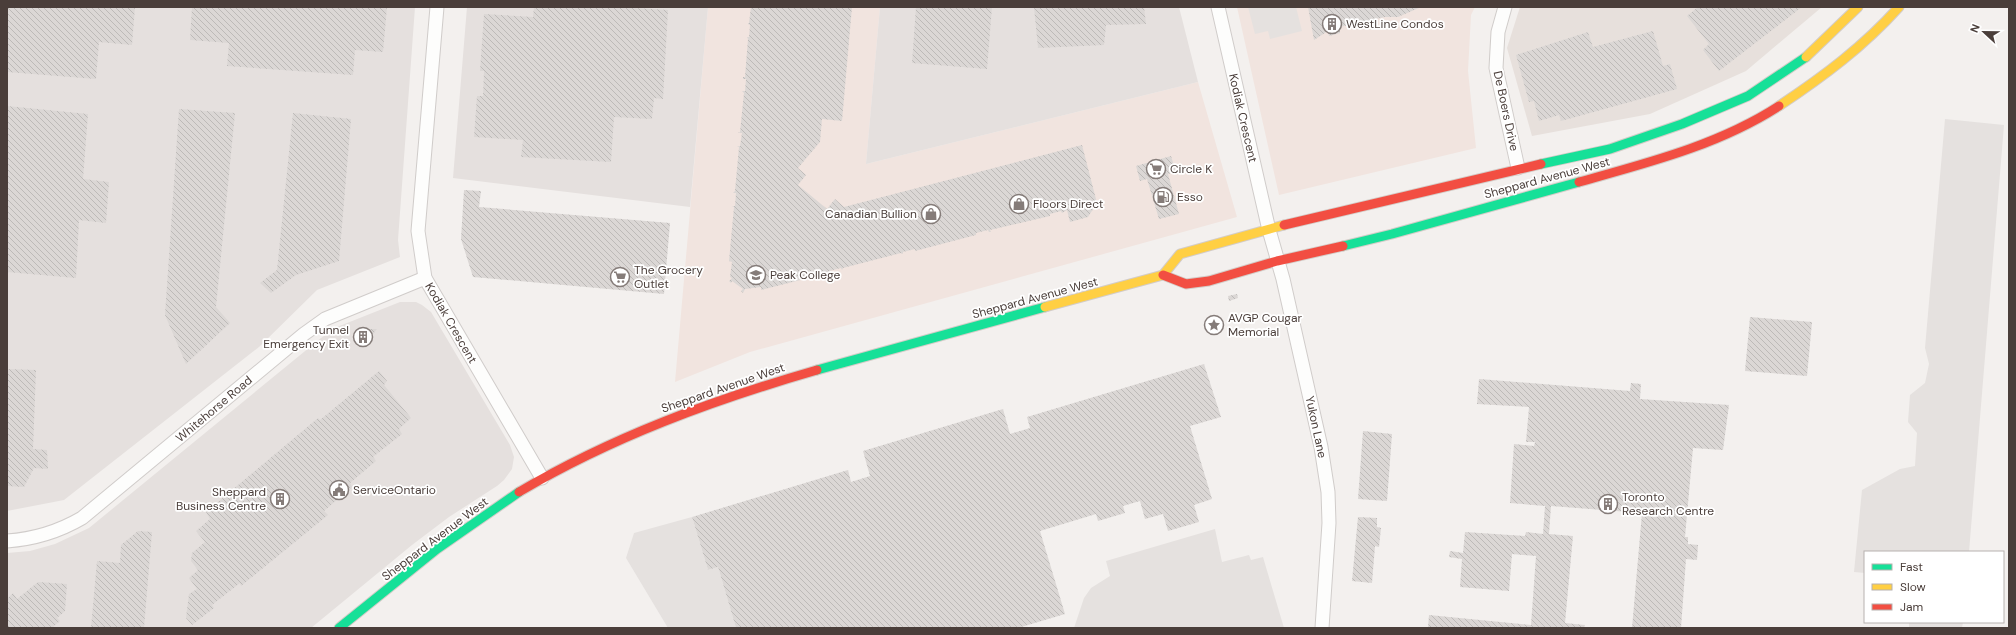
<svg xmlns="http://www.w3.org/2000/svg" width="2016" height="635" viewBox="0 0 2016 635" font-family="'DM Sans',sans-serif">
<style>
.residential{fill:#e7e0dc}
.commercial{fill:#f1e4df}
.industrial{fill:#e5e0de}
.parking{fill:#e5e1df}
.building{fill:url(#building-back-hatch)}
.lines{fill:none;stroke-linecap:round;stroke-linejoin:round}
.street-casing{stroke:#d0ccca;stroke-width:15}
.fast-casing{stroke:#d3ccc7;stroke-width:11}
.slow-casing{stroke:#d3ccc7;stroke-width:11}
.jam-casing{stroke:#d3ccc7;stroke-width:11}
.street{stroke:#fdfdfc;stroke-width:13}
.fast{stroke:#16e098;stroke-width:9}
.slow{stroke:#ffcf43;stroke-width:9}
.jam{stroke:#f24e42;stroke-width:9}
.labels{text-anchor:middle;dominant-baseline:central;stroke-width:3.5;stroke-linejoin:round;paint-order:stroke}
.poi-label{font-size:12px;fill:#4a3e3a;stroke:#fff;text-anchor:start}
.street-label{font-size:12px;fill:#4a3e3a;stroke:#fff}
</style>
<defs>
<pattern id="building-back-hatch" width="6" height="6" patternUnits="userSpaceOnUse"><rect width="6" height="6" fill="#dbd7d5"/><path d="M-1 5l2 2M0 0l6 6M5-1l2 2" fill="none" stroke="#bdbab8"/></pattern>
</defs>
<rect width="100%" height="100%" fill="#f3f0ee"/>
<polygon class="residential" points="1520,7 1822,7 1746,71 1650,114 1532,136 1507,48"/>
<g class="commercial">
<polygon points="708,7 880,7 866,164 1198,82 1237,217 750,352 675,382"/>
<polygon points="1237,7 1475,7 1471,15 1468,71 1476,148 1279,195"/>
</g>
<g class="industrial">
<polygon points="7,7 415,7 398,240 400,257 317,290 259,347 64,500 7,511"/>
<polygon points="467,7 708,7 690,207 453,178"/>
<polygon points="880,7 1179,7 1198,82 866,164"/>
<polygon points="400,302 416,302 422,305 431,312 510,445 514,457 512,469 504,480 497,486 449,517 412,545 311,628 7,628 7,553 30,551 55,544 89,528 321,338 337,327"/>
</g>
<g class="parking">
<polygon points="1248,7 1296,7 1302,31 1270,39 1268,31 1255,34"/>
<polygon points="1945,119 2004,125 1969,552 1865,552 1865,573 1854,572 1862,490 1900,469 1915,466 1917,433 1908,422 1910,395 1925,383 1929,364 1925,348"/>
<polygon points="692,517 708,570 718,567 736,628 668,628 626,558 634,533"/>
<polygon points="1215,529 1222,562 1249,555 1251,560 1263,557 1284,628 1074,628 1084,598 1091,588 1110,576 1106,561"/>
<polygon points="1909,622 1963,622 1962,628 1909,628"/>
</g>
<g class="building">
<polygon points="7,7 135,7 132,45 99,42 96,79 7,72"/>
<polygon points="192,7 387,7 383,52 355,50 353,75 227,66 229,43 190,40"/>
<polygon points="534,7 619,7 668,10 663,99 654,98 652,119 614,117 611,162 521,157 523,140 474,137 477,96 483,96 484,71 480,71 484,14 533,17"/>
<polygon points="751,7 852,7 842,121 822,119 820,142 798,168 806,175 798,185 827,209 835,199 844,207 1082,145 1097,203 1088,217 1070,222 1067,210 1062,213 1061,211 1050,214 1050,216 990,230 991,232 989,232 988,230 976,233 976,235 915,251 915,249 903,252 903,254 901,253 843,268 842,270 841,268 829,271 830,274 828,273 761,290 761,287 745,289 743,293 741,291 743,289 732,281 731,283 729,281 732,278 730,277 732,262 729,261 734,207 732,206 735,206 736,193 733,193 735,191 739,147 737,146 740,146 742,133 738,133 740,132 744,93 742,91 745,91 746,79 743,79 743,77 745,77 748,39 747,37 749,37 750,25 748,24 748,23 749,23"/>
<polygon points="916,7 992,7 987,69 912,63"/>
<polygon points="1034,7 1144,7 1146,24 1106,25 1104,45 1038,48"/>
<polygon points="1308,7 1421,7 1398,17 1385,17 1376,19 1376,23 1368,25 1366,21 1340,27 1340,33 1329,36 1328,31 1314,40"/>
<polygon points="1698,7 1802,7 1719,71 1703,50 1709,44 1687,16"/>
<polygon points="1653,31 1663,66 1670,64 1677,89 1561,121 1559,115 1539,121 1534,101 1529,102 1516,55 1588,32 1593,47"/>
<polygon points="7,106 88,114 83,179 109,182 106,223 79,220 76,278 7,272"/>
<polygon points="179,109 235,113 216,307 230,323 186,364 165,315"/>
<polygon points="293,113 351,119 339,261 296,275 271,293 260,283 277,270"/>
<polygon points="1171,156 1176,172 1168,174 1179,214 1159,219 1147,179 1140,181 1136,166"/>
<polygon points="464,190 481,191 479,207 670,223 664,294 473,277 461,239"/>
<polygon points="1237,294 1238,298 1229,301 1228,296"/>
<polygon points="1750,317 1812,322 1807,376 1745,371"/>
<polygon points="366,329 377,329 369,339 358,344 354,336"/>
<polygon points="1204,364 1221,417 1190,426 1212,499 1194,505 1199,522 1168,531 1163,514 1145,519 1140,501 1123,506 1125,513 1098,521 1096,514 1040,531 1065,614 1018,628 736,628 718,567 708,570 692,517 848,470 851,482 870,476 863,451 1003,409 1010,434 1030,428 1027,417"/>
<polygon points="7,369 36,370 33,449 47,450 48,469 34,468 24,487 7,486"/>
<polygon points="379,371 387,381 384,385 411,418 399,429 402,434 373,457 376,461 350,483 352,487 324,511 328,515 241,586 240,583 212,605 214,608 192,625 186,618 189,594 197,589 189,578 198,570 191,561 192,553 205,542 196,531 210,519 206,512 318,418 320,420"/>
<polygon points="1479,379 1630,391 1631,383 1641,384 1640,399 1729,405 1723,450 1693,448 1685,537 1688,537 1688,544 1698,545 1697,560 1686,559 1681,628 1632,628 1642,513 1551,506 1549,534 1573,536 1565,623 1585,625 1584,628 1428,628 1429,615 1531,625 1536,556 1512,554 1509,591 1460,587 1462,559 1449,557 1450,551 1463,553 1465,532 1525,536 1526,532 1543,534 1545,506 1510,503 1514,444 1534,446 1535,442 1526,442 1529,407 1477,404"/>
<polygon points="1363,431 1392,434 1387,501 1358,499"/>
<polygon points="1358,517 1377,518 1377,527 1381,528 1379,547 1375,546 1372,583 1352,581"/>
<polygon points="138,531 152,532 144,628 91,628 97,561 120,563 121,545"/>
<polygon points="38,582 67,584 65,611 57,618 60,621 52,628 7,628 7,599 13,593 17,599"/>
</g>
<g class="lines">
<defs>
<g id="street">
<polyline points="437,7 418,231 425,278 542,478"/>
<polyline points="1218,7 1269,230 1283,279 1321,447 1328,492 1329,523 1322,628"/>
<polyline points="1505,7 1498,32 1496,68 1518,168"/>
<path d="M7,541c28,-2 51,-9 75,-23l222,-184 21,-15 100,-41"/>
</g>
<g id="fast">
<polyline points="1541,164 1610,149 1682,124 1748,96 1806,57"/>
<polyline points="1343,246 1392,234 1579,182"/>
<polyline points="817,370 1045,307"/>
<polyline points="339,628 437,549 519,492"/>
</g>
<g id="slow">
<polyline points="1806,57 1858,7"/>
<path d="M1779,106c45,-30 84,-59 120,-99"/>
<polyline points="1045,307 1163,275 1180,254 1284,225"/>
</g>
<g id="jam">
<path d="M1579,182c68,-19 140,-37 200,-76"/>
<polyline points="1284,225 1541,164"/>
<polyline points="1163,275 1186,284 1209,281 1277,261 1343,246"/>
<path d="M519,492c93,-55 194,-92 298,-122"/>
</g>
</defs>
<use href="#street" class="street-casing"/>
<use href="#fast" class="fast-casing"/>
<use href="#slow" class="slow-casing"/>
<use href="#jam" class="jam-casing"/>
<use href="#street" class="street"/>
<use href="#fast" class="fast"/>
<use href="#slow" class="slow"/>
<use href="#jam" class="jam"/>
</g>
<defs>
<symbol id="building-ring" viewBox="-11 -11 22 22"><circle r="9.5" fill="#fff" stroke="#857c79" stroke-width="1.5"/><path d="M-4-6H4V6H1V3H-1V6H-4ZM-2.5-4.3h1.7v1.8h-1.7ZM.8-4.3h1.7v1.8H.8ZM-2.5-1h1.7V.8h-1.7ZM.8-1h1.7V.8H.8Z" fill="#857c79"/></symbol>
<symbol id="supermarket-ring" viewBox="-11 -11 22 22"><circle r="9.5" fill="#fff" stroke="#857c79" stroke-width="1.5"/><path d="M-6-5.5h2.5l.6 2H6L4.5 2H-2.5L-4.4-4H-6ZM-1.5 3.2a1.3 1.3 0 1 0 .1 0ZM3 3.2a1.3 1.3 0 1 0 .1 0Z" fill="#857c79"/></symbol>
<symbol id="fuel-ring" viewBox="-11 -11 22 22"><circle r="9.5" fill="#fff" stroke="#857c79" stroke-width="1.5"/><path d="M-5.5-6h7V0h2V4h1.3V-2.5L3-4.5l.8-.8L6-3V5H2.5V1h-1V6h-7ZM-4.2-4.7v3.2H.2V-4.7Z" fill="#857c79"/></symbol>
<symbol id="shop-ring" viewBox="-11 -11 22 22"><circle r="9.5" fill="#fff" stroke="#857c79" stroke-width="1.5"/><path d="M-5-2.5h2.3a2.7 3.5 0 0 1 5.4 0H5L5.5 6h-11ZM-1.5-2.5h3a1.5 2.3 0 0 0-3 0Z" fill="#857c79"/></symbol>
<symbol id="university-ring" viewBox="-11 -11 22 22"><circle r="9.5" fill="#fff" stroke="#857c79" stroke-width="1.5"/><path d="M0-5L7-2L0 1L-7-2ZM-4 1L0 2.5L4 1V4Q0 6-4 4Z" fill="#857c79"/></symbol>
<symbol id="sight-ring" viewBox="-11 -11 22 22"><circle r="9.5" fill="#fff" stroke="#857c79" stroke-width="1.5"/><path d="M0-6L1.8-2.2L6-1.7L2.9 1.2L3.7 5.4L0 3.3L-3.7 5.4L-2.9 1.2L-6-1.7L-1.8-2.2Z" fill="#857c79"/></symbol>
<symbol id="civic-ring" viewBox="-11 -11 22 22"><circle r="9.5" fill="#fff" stroke="#857c79" stroke-width="1.5"/><path d="M-.6-6.5H3V-4.5H.6V-3L4-1V1h2V6H-6V1h2V-1L-.6-3ZM-1.2 2.5V6h2.4V2.5Z" fill="#857c79"/></symbol>
</defs>
<g fill-rule="evenodd">
<use href="#building-ring" x="1321" y="13" width="22" height="22"/>
<use href="#supermarket-ring" x="1145" y="158" width="22" height="22"/>
<use href="#fuel-ring" x="1152" y="186" width="22" height="22"/>
<use href="#shop-ring" x="1008" y="193" width="22" height="22"/>
<use href="#shop-ring" x="920" y="203" width="22" height="22"/>
<use href="#university-ring" x="745" y="264" width="22" height="22"/>
<use href="#supermarket-ring" x="609" y="266" width="22" height="22"/>
<use href="#sight-ring" x="1203" y="314" width="22" height="22"/>
<use href="#building-ring" x="352" y="326" width="22" height="22"/>
<use href="#civic-ring" x="328" y="479" width="22" height="22"/>
<use href="#building-ring" x="269" y="488" width="22" height="22"/>
<use href="#building-ring" x="1597" y="493" width="22" height="22"/>
</g>
<g class="labels">
<g class="poi-label">
<text x="1346" y="24">WestLine Condos</text>
<text x="1170" y="169">Circle K</text>
<text x="1177" y="197">Esso</text>
<text x="1033" y="204">Floors Direct</text>
<text x="917" y="214" text-anchor="end">Canadian Bullion</text>
<text x="634" y="270">The Grocery<tspan x="634" dy="14">Outlet</tspan></text>
<text x="770" y="275">Peak College</text>
<text x="1228" y="318">AVGP Cougar<tspan x="1228" dy="14">Memorial</tspan></text>
<text x="349" y="330" text-anchor="end">Tunnel<tspan x="349" dy="14">Emergency Exit</tspan></text>
<text x="353" y="490">ServiceOntario</text>
<text x="266" y="492" text-anchor="end">Sheppard<tspan x="266" dy="14">Business Centre</tspan></text>
<text x="1622" y="497">Toronto<tspan x="1622" dy="14">Research Centre</tspan></text>
</g>
<g class="street-label">
<text transform="translate(1506 111) rotate(78)">De Boers Drive</text>
<text transform="translate(1243 118) rotate(77)">Kodiak Crescent</text>
<text transform="translate(1547 178) rotate(-15)">Sheppard Avenue West</text>
<text transform="translate(1035 298) rotate(-15)">Sheppard Avenue West</text>
<text transform="translate(451 323) rotate(60)">Kodiak Crescent</text>
<text transform="translate(723 388) rotate(-19)">Sheppard Avenue West</text>
<text transform="translate(214 409) rotate(-40)">Whitehorse Road</text>
<text transform="translate(1316 427) rotate(78)">Yukon Lane</text>
<text transform="translate(435 539) rotate(-37)">Sheppard Avenue West</text>
</g>
</g>
<rect width="2016" height="635" fill="none" stroke="#4a3e3a" stroke-width="16"/>
<rect x="1864" y="551" width="140" height="72" fill="#ffffff" stroke="#b7b2b0"/>
<rect x="1872" y="564" width="20" height="6" fill="#16e098" stroke="#b7b2b0"/>
<text x="1900" y="571" font-size="12" fill="#4a3e3a">Fast</text>
<rect x="1872" y="584" width="20" height="6" fill="#ffcf43" stroke="#b7b2b0"/>
<text x="1900" y="591" font-size="12" fill="#4a3e3a">Slow</text>
<rect x="1872" y="604" width="20" height="6" fill="#f24e42" stroke="#b7b2b0"/>
<text x="1900" y="611" font-size="12" fill="#4a3e3a">Jam</text>
<g transform="translate(1984 32) rotate(292)" stroke="#ffffff" stroke-width="3" paint-order="stroke">
<path d="M0-3L7 15L0 10L-7 15Z" fill="#4a3e3a"/>
<text y="-6" font-size="11" font-weight="bold" text-anchor="middle" fill="#4a3e3a">N</text>
</g>
</svg>
